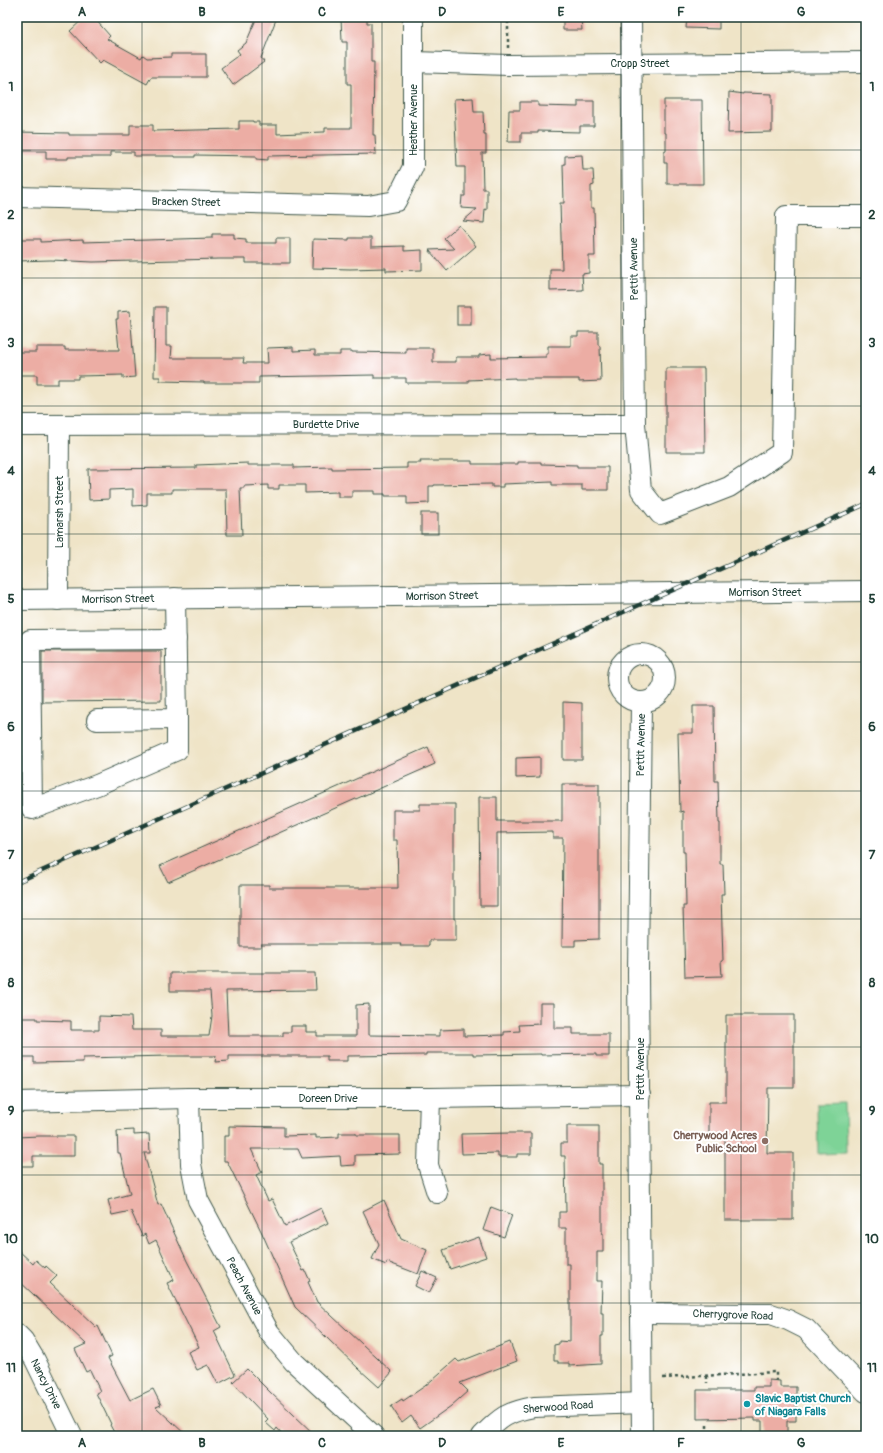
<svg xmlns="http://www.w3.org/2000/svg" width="883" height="1453" viewBox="0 0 883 1453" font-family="Pangolin,sans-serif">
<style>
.green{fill:#7ed397;stroke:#4e8866}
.building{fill:#ecada4}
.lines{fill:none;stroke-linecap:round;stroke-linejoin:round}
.minor-casing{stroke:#3e564a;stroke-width:22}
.path{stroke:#3e564a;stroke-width:2.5;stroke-dasharray:3 3;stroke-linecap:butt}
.minor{stroke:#fff;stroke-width:20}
.rail-casing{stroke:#1f3d34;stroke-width:4.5}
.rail{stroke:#fff;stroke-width:3;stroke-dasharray:9;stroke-linecap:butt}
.grid{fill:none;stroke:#1f3d34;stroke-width:1;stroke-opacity:0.55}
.education-dot{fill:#8d6e63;stroke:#fff;stroke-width:1.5}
.culture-dot{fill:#0f9aa8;stroke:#fff;stroke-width:1.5}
.labels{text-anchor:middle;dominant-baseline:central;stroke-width:4;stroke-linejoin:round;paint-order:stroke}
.street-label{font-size:11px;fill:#1f3d34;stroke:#fff}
.education-label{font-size:11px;font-weight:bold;fill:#785e54;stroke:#fff;text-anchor:end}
.culture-label{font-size:11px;font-weight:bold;fill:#0d838f;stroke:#fff;text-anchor:start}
.neatline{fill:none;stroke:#1f3d34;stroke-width:1.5}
.grid-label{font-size:13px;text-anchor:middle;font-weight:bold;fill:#1f3d34}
</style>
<rect width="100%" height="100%" fill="#fff"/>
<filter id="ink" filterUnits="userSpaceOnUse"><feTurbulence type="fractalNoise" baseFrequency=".025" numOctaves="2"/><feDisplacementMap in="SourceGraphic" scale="8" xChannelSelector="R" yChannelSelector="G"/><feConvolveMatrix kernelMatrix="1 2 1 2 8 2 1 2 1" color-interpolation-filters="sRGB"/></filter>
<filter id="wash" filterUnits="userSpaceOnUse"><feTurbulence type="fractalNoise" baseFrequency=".012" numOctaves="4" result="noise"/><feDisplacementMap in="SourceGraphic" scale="16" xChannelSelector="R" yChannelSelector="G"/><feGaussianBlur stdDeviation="0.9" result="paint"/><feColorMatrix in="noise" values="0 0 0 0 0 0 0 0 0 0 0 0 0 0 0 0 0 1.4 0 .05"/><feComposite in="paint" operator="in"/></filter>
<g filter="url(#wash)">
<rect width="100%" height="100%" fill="#efe4c7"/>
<polygon class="green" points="845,1103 846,1153 818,1154 817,1104"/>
<g id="blocks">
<g class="building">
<polygon points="85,17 91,22 95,19 110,36 107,39 141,58 143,55 147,58 171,57 171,54 206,54 206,77 151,77 147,84 103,60 100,63 70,31"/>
<polygon points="257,17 277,17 261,58 264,62 233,85 221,68 240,54 237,50 246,43"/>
<polygon points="341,17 367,17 367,23 371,23 371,62 374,62 373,135 375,135 376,154 268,156 268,160 256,159 256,156 195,155 195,157 174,157 174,156 134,156 134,152 110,152 110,157 68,157 68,159 46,159 46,151 17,151 17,132 69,133 69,135 130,135 130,125 153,125 153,131 239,129 239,121 253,121 253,122 259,122 259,125 277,125 277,134 323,132 325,132 325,128 351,128 351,84 347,84 347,42 342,42"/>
<polygon points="563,17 581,17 582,30 563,30"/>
<polygon points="687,17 719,17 719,29 686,28"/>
<polygon points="729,92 743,94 743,93 772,94 772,132 728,133"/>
<polygon points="473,98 474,112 483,112 484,134 486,134 486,153 482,153 483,189 487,189 487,210 485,209 484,223 463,221 477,209 461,208 462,196 465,196 465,167 457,167 454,99"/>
<polygon points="664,100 702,100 703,184 667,184 667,163 664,163 664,152 666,151 666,133 664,133"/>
<polygon points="578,101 594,101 594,126 580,126 580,132 538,131 538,133 521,133 521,142 508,142 509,110 520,110 520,102 538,102 538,106 578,107"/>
<polygon points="582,155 583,170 593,170 594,185 591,186 591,208 594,208 595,256 589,256 589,273 582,274 583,290 550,291 550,269 562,269 560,203 564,203 563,164 565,164 565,156"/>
<polygon points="459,225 476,246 447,271 429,250 454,249 444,238"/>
<polygon points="212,234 234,234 234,238 246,239 246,243 276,243 276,238 290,238 290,263 246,263 246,259 219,259 93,262 51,260 17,261 17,239 41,239 41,242 83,240 83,242 212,238"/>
<polygon points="349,238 371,238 371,247 404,246 404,251 422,250 422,270 386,271 386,268 350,269 312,268 313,239 349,240"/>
<rect x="457" y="306" width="14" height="19"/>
<polygon points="155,307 166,307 166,346 172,346 171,358 244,358 243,363 268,363 267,348 293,347 293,351 315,350 315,355 340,355 340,351 352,351 352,352 406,353 406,348 433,348 433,362 456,362 456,357 479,357 479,355 491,354 491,358 546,357 546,354 548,354 548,346 571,346 571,336 578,336 578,332 598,332 598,345 600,346 601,381 579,382 579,379 515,379 515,378 468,380 468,383 406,383 406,378 374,378 374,375 259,377 259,383 204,383 204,382 160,381 160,377 154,377"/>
<polygon points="130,311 135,377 123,378 123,375 78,376 78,379 58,379 58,384 37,384 37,375 17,375 17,352 36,352 36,347 65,347 65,350 119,350 116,319 118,319 118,312"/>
<polygon points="666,368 704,368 705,452 666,452"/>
<polygon points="420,461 472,461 472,464 518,464 518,462 541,462 541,464 577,465 577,467 608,467 608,490 582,490 582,485 552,485 552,482 503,484 503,487 492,487 492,484 434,485 434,486 429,486 429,503 407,504 407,496 385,496 385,494 375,494 375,491 352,491 352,497 338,497 338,492 305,493 305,485 279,485 279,489 268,489 268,485 244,486 244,488 240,488 242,535 227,535 226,489 172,489 172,493 147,493 147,505 133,506 133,489 109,490 109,499 89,500 88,469 196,468 196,465 248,463 248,465 294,465 294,468 332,467 332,469 407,468 407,463 421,463"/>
<rect x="421" y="513" width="17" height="21"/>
<polygon points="42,651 161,651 161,701 42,702"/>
<polygon points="563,702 582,703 582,760 563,760"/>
<polygon points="693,706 714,706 715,781 718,781 719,823 720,823 720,864 723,864 724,894 721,894 723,961 721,961 722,976 685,977 683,906 686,906 685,852 683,852 683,811 680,812 678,733 693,733"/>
<polygon points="428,747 435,764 168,882 160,866"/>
<polygon points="540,757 540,777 516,778 516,758"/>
<polygon points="562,784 599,784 599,939 575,940 575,946 562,946 563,838 553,838 553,832 497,833 497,906 480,906 479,797 497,797 497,821 562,821"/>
<polygon points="420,804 455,804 455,825 454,825 454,919 456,919 456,940 429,940 429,946 400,946 401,944 261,944 261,947 240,947 240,885 269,885 269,888 398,888 397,840 393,840 393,810 420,810"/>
<polygon points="170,973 315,973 316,990 226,991 228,1036 283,1036 283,1032 291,1032 291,1026 306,1026 306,1032 317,1032 317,1036 356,1036 356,1005 369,1004 369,1035 440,1036 440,1030 464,1029 464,1036 504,1035 504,1032 520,1031 519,1025 540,1024 540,1003 554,1003 554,1028 573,1028 573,1034 609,1034 609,1056 596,1056 596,1054 541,1055 541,1054 473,1055 473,1053 426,1053 426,1055 347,1056 347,1061 327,1061 327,1056 229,1056 229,1061 215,1062 216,1056 168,1056 83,1058 83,1062 34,1063 34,1057 17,1057 17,1038 22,1038 22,1018 37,1018 37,1020 71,1021 71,1030 99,1030 99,1016 131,1017 132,1030 161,1030 161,1036 209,1036 212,1016 210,991 170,991"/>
<polygon points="726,1015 794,1015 794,1088 768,1088 767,1153 793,1153 793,1220 725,1220 725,1138 709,1138 709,1102 726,1102"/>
<polygon points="229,1126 284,1127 284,1136 316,1135 316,1138 339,1137 339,1133 356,1133 356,1135 400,1135 400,1154 355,1155 355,1165 341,1166 340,1156 302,1158 298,1149 251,1149 262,1172 256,1175 268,1201 272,1199 285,1226 321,1208 328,1223 289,1242 303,1271 305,1270 310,1281 308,1282 317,1302 392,1372 379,1387 359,1369 295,1307 262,1233 227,1161 224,1161 224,1136 229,1136"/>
<polygon points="567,1126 599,1126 599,1164 602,1164 602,1233 603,1233 603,1252 597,1252 597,1281 602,1281 601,1313 603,1313 603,1336 601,1336 601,1364 569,1366 569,1363 558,1363 558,1361 554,1361 554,1345 559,1344 559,1341 570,1342 570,1264 566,1264 566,1228 559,1228 559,1212 566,1212 565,1156 561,1156 561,1143 567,1143"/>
<polygon points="134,1130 134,1135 149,1134 150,1153 144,1153 158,1205 161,1204 187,1261 221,1327 214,1331 235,1375 218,1384 208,1365 197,1370 188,1352 199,1347 167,1283 174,1280 156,1240 149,1244 145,1234 142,1236 131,1211 112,1215 108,1200 130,1194 120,1153 118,1153 117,1131"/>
<polygon points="511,1133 531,1133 531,1154 517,1154 517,1157 498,1157 498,1153 462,1154 461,1134"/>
<polygon points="39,1136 74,1136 74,1156 33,1156 33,1166 17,1166 17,1137"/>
<polygon points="384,1200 401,1239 427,1250 418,1274 387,1262 386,1265 372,1259 379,1244 363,1211"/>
<polygon points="491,1207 512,1215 504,1237 483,1230"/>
<polygon points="479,1237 486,1257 450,1269 443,1250"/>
<polygon points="17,1249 33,1264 36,1260 45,1268 46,1266 57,1276 50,1283 96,1327 98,1326 112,1356 108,1358 130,1400 153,1389 161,1405 156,1407 187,1436 116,1436 110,1425 111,1424 96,1393 100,1391 90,1370 86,1372 75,1349 86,1344 17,1279"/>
<polygon points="422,1271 437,1278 429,1293 415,1286"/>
<polygon points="510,1342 517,1361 460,1383 468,1391 451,1406 420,1428 411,1416 402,1423 391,1406 402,1399 403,1401 425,1386 456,1359 459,1362"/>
<polygon points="247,1369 270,1392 316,1436 284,1436 277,1428 275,1431 265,1422 268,1419 233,1382"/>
<polygon points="769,1380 780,1381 780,1387 796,1387 796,1421 787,1421 787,1436 762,1436 762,1421 755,1421 755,1418 697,1419 697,1390 754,1390 754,1387 769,1387"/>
</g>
</g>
</g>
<g filter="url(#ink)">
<use href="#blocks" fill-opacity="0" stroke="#3e564a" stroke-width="1"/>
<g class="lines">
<defs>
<g id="minor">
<polyline points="631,17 635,424 641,490 660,514 729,487 782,452 786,216 866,216"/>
<polyline points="414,62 508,65 866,62"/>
<polyline points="17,197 368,206 396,201 413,167 413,17"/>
<polyline points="17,425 635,424"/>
<polyline points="17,600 866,591"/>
<polyline points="58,600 59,425"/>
<polyline points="176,639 30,640 32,809 97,785 177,750 177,719"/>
<circle cx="641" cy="678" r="24"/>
<polyline points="641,702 638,973 642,1436"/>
<polyline points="97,720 177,719 175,598"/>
<polyline points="189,1098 191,1164 198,1200 269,1332 294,1362 374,1436"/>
<polyline points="430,1098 428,1165 437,1193"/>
<polyline points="17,1102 189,1098 430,1098 640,1095"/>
<polyline points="642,1313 756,1314 771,1314 788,1320 806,1329 866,1392"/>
<polyline points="17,1334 23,1340 35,1360 72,1436"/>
<path d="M482,1436c19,-19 25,-24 52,-29l108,-4"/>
</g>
</defs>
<use href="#minor" class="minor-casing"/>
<g class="path">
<polyline points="508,48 508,17"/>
<polyline points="707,1376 707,1383"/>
<polyline points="663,1378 776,1372 776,1381"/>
<polyline points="707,1425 707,1436"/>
</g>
<use href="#minor" class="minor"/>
<defs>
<polyline id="rail" points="17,882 866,504"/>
</defs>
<use href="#rail" class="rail-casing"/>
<use href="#rail" class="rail"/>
</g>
</g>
<path class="grid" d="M142,17v1419M262,17v1419M382,17v1419M501,17v1419M621,17v1419M741,17v1419M17,150h849M17,278h849M17,406h849M17,534h849M17,662h849M17,791h849M17,919h849M17,1047h849M17,1175h849M17,1303h849"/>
<circle class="education-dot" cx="765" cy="1141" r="4"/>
<circle class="culture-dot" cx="747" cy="1404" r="4"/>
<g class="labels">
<g class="street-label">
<text x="640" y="63">Cropp Street</text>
<text transform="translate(413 120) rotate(-90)">Heather Avenue</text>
<text transform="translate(186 202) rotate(1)">Bracken Street</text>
<text transform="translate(634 269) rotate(-91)">Pettit Avenue</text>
<text x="326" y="424">Burdette Drive</text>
<text transform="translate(59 512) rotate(-90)">Lamarsh Street</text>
<text x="765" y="592">Morrison Street</text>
<text transform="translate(442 596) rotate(-1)">Morrison Street</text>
<text transform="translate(118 599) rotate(-1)">Morrison Street</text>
<text transform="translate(641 745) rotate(-89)">Pettit Avenue</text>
<text transform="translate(640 1069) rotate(-90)">Pettit Avenue</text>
<text x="328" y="1098">Doreen Drive</text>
<text transform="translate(244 1286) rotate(62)">Peach Avenue</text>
<text transform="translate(733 1315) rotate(2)">Cherrygrove Road</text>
<text transform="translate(46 1384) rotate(63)">Nancy Drive</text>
<text transform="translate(558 1407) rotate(-4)">Sherwood Road</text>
</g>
<g class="education-label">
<text x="757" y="1135">Cherrywood Acres<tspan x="757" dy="13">Public School</tspan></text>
</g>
<g class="culture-label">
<text x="755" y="1398">Slavic Baptist Church<tspan x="755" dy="13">of Niagara Falls</tspan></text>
</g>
</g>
<rect width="883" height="1453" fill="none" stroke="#fff" stroke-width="44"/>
<rect x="22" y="22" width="839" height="1409" class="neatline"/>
<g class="grid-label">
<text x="82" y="16">A</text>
<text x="202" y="16">B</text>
<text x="322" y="16">C</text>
<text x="442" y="16">D</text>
<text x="561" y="16">E</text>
<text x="681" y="16">F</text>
<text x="801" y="16">G</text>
<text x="11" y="91">1</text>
<text x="872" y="91">1</text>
<text x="11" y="219">2</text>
<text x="872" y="219">2</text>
<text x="11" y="347">3</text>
<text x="872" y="347">3</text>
<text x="11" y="475">4</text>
<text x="872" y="475">4</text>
<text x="11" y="603">5</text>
<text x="872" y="603">5</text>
<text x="11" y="731">6</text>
<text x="872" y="731">6</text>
<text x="11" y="859">7</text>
<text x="872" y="859">7</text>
<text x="11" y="987">8</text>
<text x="872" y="987">8</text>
<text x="11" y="1115">9</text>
<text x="872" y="1115">9</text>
<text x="11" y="1243">10</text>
<text x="872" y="1243">10</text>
<text x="11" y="1372">11</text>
<text x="872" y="1372">11</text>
<text x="82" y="1447">A</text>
<text x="202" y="1447">B</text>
<text x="322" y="1447">C</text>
<text x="442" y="1447">D</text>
<text x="561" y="1447">E</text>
<text x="681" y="1447">F</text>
<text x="801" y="1447">G</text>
</g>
</svg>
